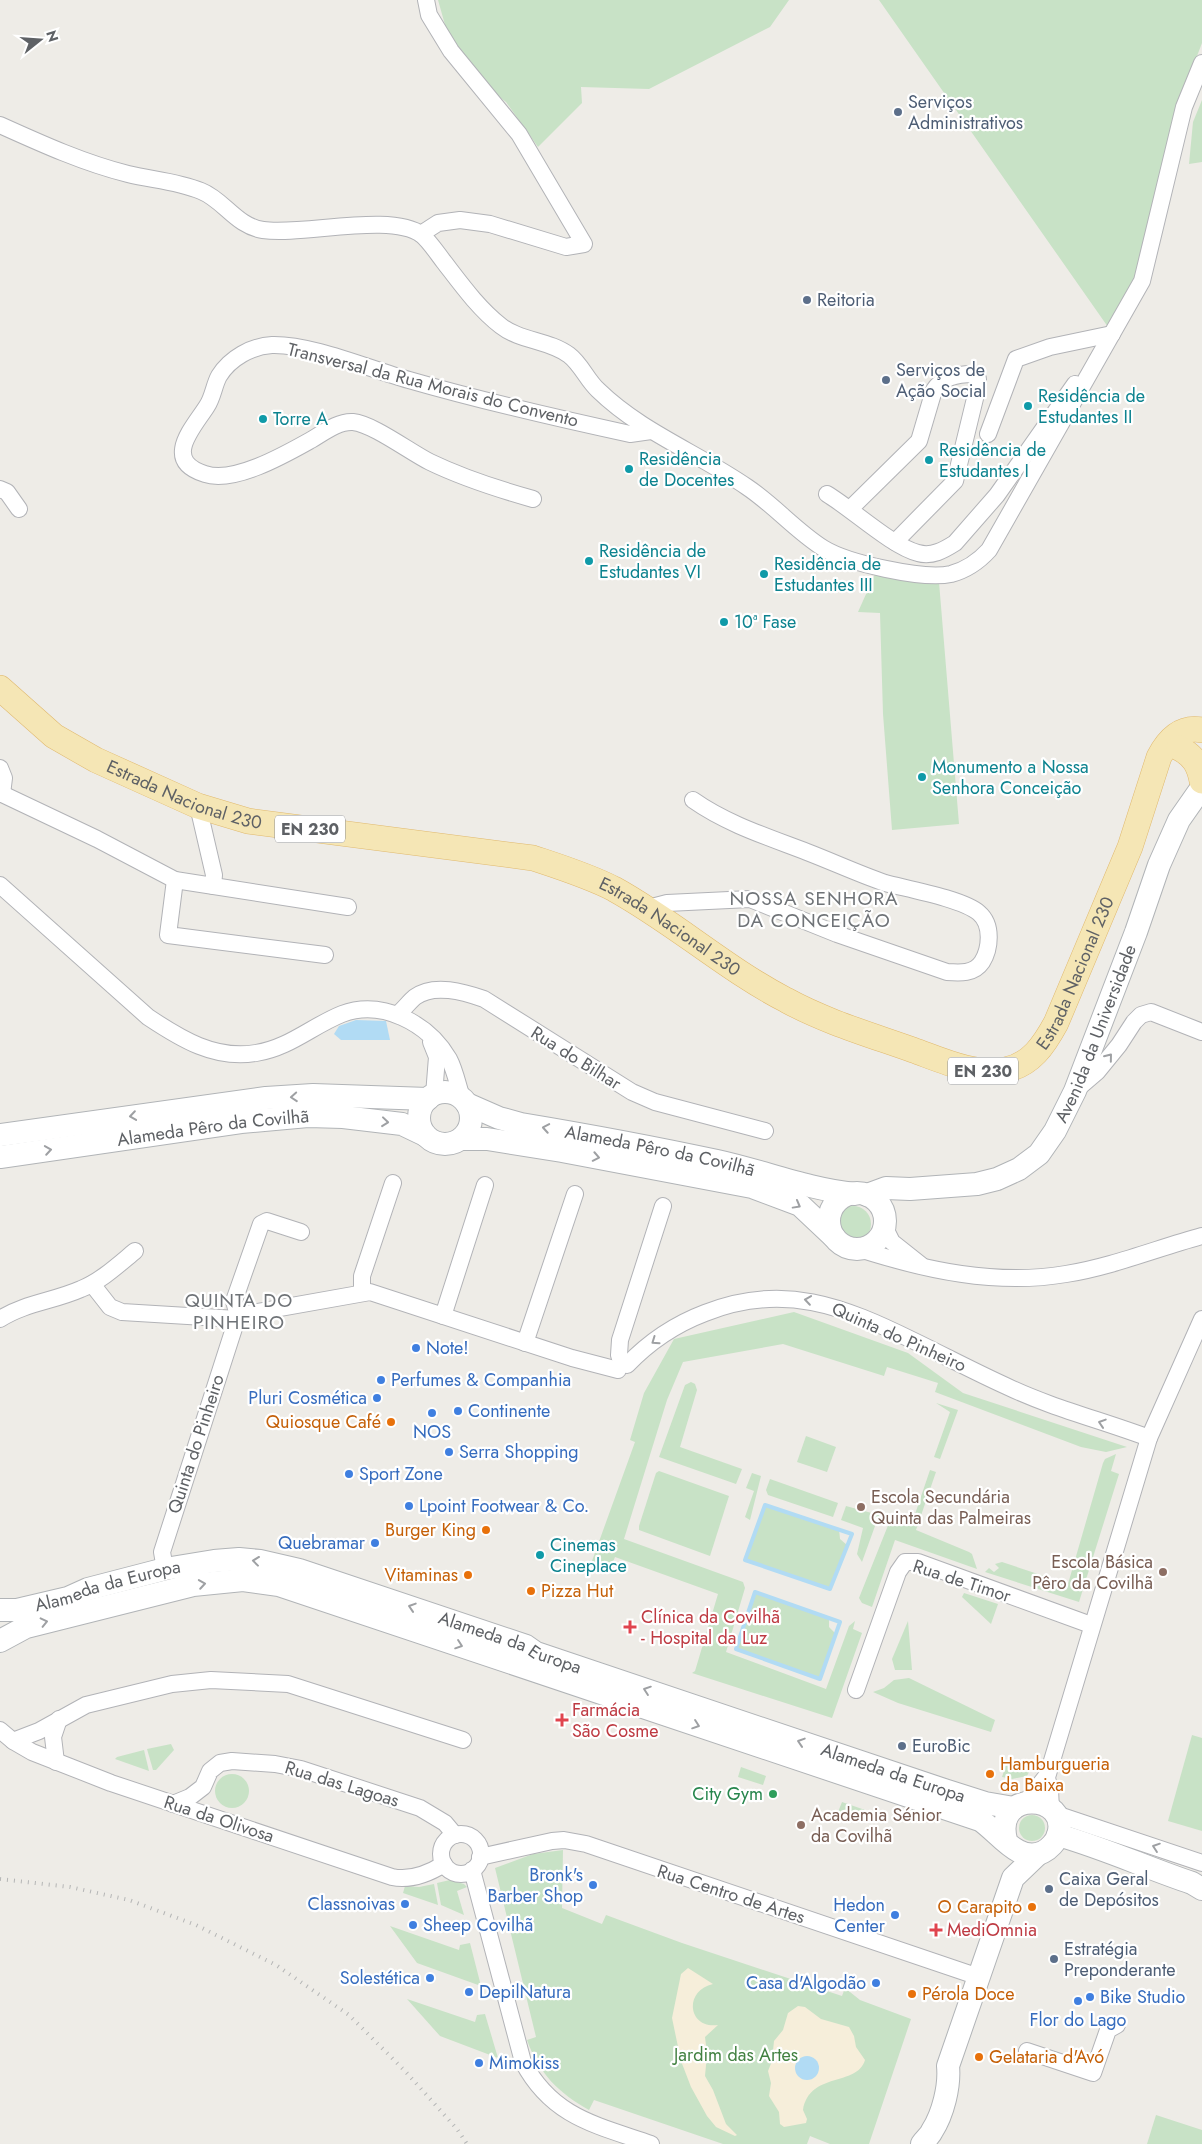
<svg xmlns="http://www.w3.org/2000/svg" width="1202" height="2144" viewBox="0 0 1202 2144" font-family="Jost,sans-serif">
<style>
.green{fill:#c8e2c6}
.sand{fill:#f6eeda}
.water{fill:#b1dbf4}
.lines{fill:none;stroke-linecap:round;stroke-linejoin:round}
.stream{stroke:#b1dbf4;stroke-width:4}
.street-casing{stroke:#b2b3b7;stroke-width:18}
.secondary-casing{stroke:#b1b4b7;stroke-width:24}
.primary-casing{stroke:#e0b96e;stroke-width:26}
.street{stroke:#fff;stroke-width:16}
.secondary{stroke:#fff;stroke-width:22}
.primary{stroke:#f5e6b5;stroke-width:25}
.rail{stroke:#b4b5b5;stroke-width:4;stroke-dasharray:1 6;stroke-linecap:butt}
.oneway{stroke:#9ea0a3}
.service-dot{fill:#5c6f8a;stroke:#fff;stroke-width:2}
.culture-dot{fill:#0f9aa8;stroke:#fff;stroke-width:2}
.shop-dot{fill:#3f7fe0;stroke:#fff;stroke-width:2}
.food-dot{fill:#e8710a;stroke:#fff;stroke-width:2}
.education-dot{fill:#8d6e63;stroke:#fff;stroke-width:2}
.health-dot{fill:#e0444e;stroke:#fff;stroke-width:2}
.leisure-dot{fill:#2e9e5b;stroke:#fff;stroke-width:2}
.labels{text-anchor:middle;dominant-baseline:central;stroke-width:4.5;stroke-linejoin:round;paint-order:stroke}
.shield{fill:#fff;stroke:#8e9093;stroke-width:1}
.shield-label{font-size:16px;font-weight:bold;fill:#5e6165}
.service-label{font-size:18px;fill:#4e5e75;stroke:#fff;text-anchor:start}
.street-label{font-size:18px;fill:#5e6165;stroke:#fff}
.culture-label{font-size:18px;fill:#0d838f;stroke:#fff;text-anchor:start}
.shop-label{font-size:18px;fill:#366cbe;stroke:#fff;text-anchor:start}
.food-label{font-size:18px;fill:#c56008;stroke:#fff;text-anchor:end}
.education-label{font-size:18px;fill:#785e54;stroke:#fff;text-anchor:start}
.health-label{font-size:18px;fill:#be3a42;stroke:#fff;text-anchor:start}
.leisure-label{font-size:18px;fill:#27864d;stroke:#fff;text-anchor:end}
.park-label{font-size:18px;fill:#428141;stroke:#fff}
.neighbourhood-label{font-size:19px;letter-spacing:1px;fill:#6f7377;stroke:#fff}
</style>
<rect width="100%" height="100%" fill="#eeece7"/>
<g class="green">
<polygon points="438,0 789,0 770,27 649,89 581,87 582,103 538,147 506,102 480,82 449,39"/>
<polygon points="879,0 1202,0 1202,43 1176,111 1134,280 1108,327"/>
<polygon points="1202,100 1202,162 1189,164 1193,122"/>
<polygon points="875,574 939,582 959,824 892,830 883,714 880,613 858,612"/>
<circle cx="853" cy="1224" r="18"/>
<polygon points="794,1312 908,1353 963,1393 1127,1447 1106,1452 1081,1447 935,1392 938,1383 887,1367 884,1376 783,1344 683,1362 667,1400 624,1539 743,1582 745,1588 726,1652 826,1689 849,1626 855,1621 853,1629 862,1633 832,1718 692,1673 695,1671 718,1594 615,1557 610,1569 592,1561 635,1442 630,1440 644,1393 674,1339"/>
<polygon points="691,1382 695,1384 697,1390 680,1447 742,1469 736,1484 659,1457 685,1385"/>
<polygon points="936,1403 958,1410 940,1459 934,1457 950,1412"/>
<polygon points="806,1436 836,1447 827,1472 797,1462"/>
<polygon points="1116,1454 1111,1471 1119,1474 1079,1602 985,1572 989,1568 994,1572 999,1568 995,1564 1002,1562 1068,1584 1103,1463 1105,1459"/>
<polygon points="930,1470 936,1472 916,1530 969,1552 972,1554 977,1569 895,1540 872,1607 862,1603 859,1598 891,1518 896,1517 912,1523"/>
<polygon points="659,1471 729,1496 710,1556 639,1530 639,1526 656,1473"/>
<polygon points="752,1473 761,1476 750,1520 745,1517 754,1491 746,1488"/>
<polygon points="770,1479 838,1503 833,1517 768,1495 766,1490"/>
<polygon points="765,1505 839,1529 840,1539 847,1545 830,1589 745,1560"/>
<polygon points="846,1506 879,1515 862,1562 857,1554 863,1528 841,1520"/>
<polygon points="755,1592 829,1618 829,1627 836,1634 820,1679 736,1649"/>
<polygon points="964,1593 998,1604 991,1624 962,1597"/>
<polygon points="908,1621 912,1670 895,1670 892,1659"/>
<polygon points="909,1678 995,1720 991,1732 898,1703 873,1692 884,1688 894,1680"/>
<polygon points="1192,1735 1202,1738 1202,1831 1168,1821"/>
<polygon points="171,1744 174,1750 156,1770 153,1770 147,1749"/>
<polygon points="144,1750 149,1771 115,1759 117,1757"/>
<polygon points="1007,1762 1029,1772 1027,1776 1012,1779 1002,1777"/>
<polygon points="741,1767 766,1776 763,1785 738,1777"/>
<circle cx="232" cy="1791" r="17"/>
<polygon points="842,1802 868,1811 865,1821 838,1812"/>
<circle cx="1032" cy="1828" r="13"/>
<path d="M563,1850l-1,58 40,16 4,-9 76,28 160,53 3,-8 15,12 51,19 -42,125h-39l-20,-8 -3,8h-84l-129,-44 -5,10c-30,-17 -50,-36 -62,-70l9,-3 -41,-169 38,-14z"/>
<polygon points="450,1880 464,1884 467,1887 457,1891 464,1915 441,1905 437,1883"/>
<polygon points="434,1884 438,1905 403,1893 405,1886 419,1887"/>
<polygon points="390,1926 459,1950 460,1945 470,1943 481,1986 417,1963"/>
<polygon points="407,1999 475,2022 477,2015 485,2014 498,2058 440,2036"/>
<polygon points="1156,2115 1202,2130 1202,2144 1147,2144"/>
</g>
<g class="sand">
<path d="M688,1968l25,16c-30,7 -25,45 5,41l-13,12 2,17 -2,22 8,14 13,34 11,11 -2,1 -19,-9 -9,-11 -16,-29 -10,-26 -9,-43 9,-44z"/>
<path d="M798,2006l7,1 16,12 28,8 5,9 2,11 9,13c-8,27 -55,11 -62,50l4,9 -1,4 -22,4 -4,-3 -1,-12 -10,-16 2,-13 -3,-12 4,-10 2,-20 9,-11 5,-17z"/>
</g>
<g class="water">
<polygon points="356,1020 386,1021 390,1040 341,1040 334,1034 339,1026"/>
<circle cx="807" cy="2068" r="12"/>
</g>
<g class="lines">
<g class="stream">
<polygon points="765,1505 852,1534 830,1589 745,1560"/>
<polygon points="755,1592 840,1622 820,1679 736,1649"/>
</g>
<defs>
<g id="street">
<path d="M0,125c42,19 84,38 128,49 25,6 49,7 73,17 23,9 35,35 62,39 40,6 128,-18 159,5 8,7 15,18 22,27 17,22 34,46 57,64 19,15 48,14 68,29 12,9 18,25 29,35 43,42 100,63 149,97 27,18 49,44 76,61 24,15 100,32 128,26 15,-4 28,-13 38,-24l153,-269 42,-174 18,-44"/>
<polyline points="421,234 438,223 460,220 490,224 566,247 584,244 519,134 451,51 429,15 426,0"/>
<polyline points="988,434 1016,359 1050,347 1112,334"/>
<polyline points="0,489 7,492 19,509"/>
<path d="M827,494c25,15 66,53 91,59 14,4 26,-3 37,-10l42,-48 78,-111"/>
<path d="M533,499c-32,-9 -74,-23 -103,-37 -20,-10 -57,-38 -77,-40 -15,-1 -30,11 -42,18 -25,14 -77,44 -106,34 -44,-14 -11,-47 2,-68 6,-9 7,-21 12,-30 11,-18 33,-30 53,-31 40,-1 97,24 137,35 73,21 147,38 221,54l21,-3"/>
<path d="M851,508l68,-67 15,-51c8,-13 24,-16 39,-16l5,5v7l-23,95 -60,61"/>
<polyline points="0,768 4,778 2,794"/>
<polyline points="0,793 97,839 175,880 348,907"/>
<polyline points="198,806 214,875 213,886"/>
<polyline points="175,880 168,935 325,955"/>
<path d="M0,885l148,132c33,22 67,43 108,36 33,-5 56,-27 86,-39 40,-15 86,9 107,45 6,11 9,27 13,39"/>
<path d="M644,909l23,-6 83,-4 87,35 110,38c13,1 27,2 35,-10 8,-13 11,-37 -3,-49 -16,-14 -71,-24 -94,-30 -26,-9 -52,-21 -78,-31 -39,-15 -80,-28 -114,-52"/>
<path d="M398,1014c6,-5 11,-12 17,-17 19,-14 49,-5 69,2l148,93 23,10 110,29"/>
<polyline points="431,1042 437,1057 434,1095"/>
<polyline points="1076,1090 1097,1072 1119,1045 1134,1022 1141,1015 1151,1012 1202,1032"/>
<polyline points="884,1226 892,1242 921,1265"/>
<path d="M859,1249c66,21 137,37 207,25 45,-7 92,-26 136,-38"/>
<polyline points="92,1284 110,1307 122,1312 237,1319"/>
<polyline points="362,1292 362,1276 393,1183"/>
<polyline points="238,1316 234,1301 261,1224 267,1221 301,1232"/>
<polyline points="443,1316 485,1185"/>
<path d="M0,1319c25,-16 54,-18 81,-30 20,-8 37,-24 54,-38"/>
<polyline points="525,1343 575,1194"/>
<polyline points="622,1365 619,1355 620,1340 663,1206"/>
<path d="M627,1365c21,-22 49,-41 78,-52 78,-31 138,-7 209,28 31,15 61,31 92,45 46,22 95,34 143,52"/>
<polyline points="165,1569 162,1552 236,1322 241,1315 370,1292 572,1358 618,1370"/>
<polyline points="856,1690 898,1572 905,1562 918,1562 1091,1625"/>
<path d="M0,1730l13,11 19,11 79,31 281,94c19,4 36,-3 52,-13"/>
<polyline points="13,1741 39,1731 86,1705 172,1684 211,1680 288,1684 463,1740"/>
<polyline points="56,1762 53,1737 59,1719"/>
<polyline points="1047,1778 1050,1790 1051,1809"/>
<polyline points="1026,1802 1048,1774 1149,1438 1202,1319"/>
<polyline points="173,1804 190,1797 203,1787 210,1771 220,1763 232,1761 275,1764 301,1769 420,1808 445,1823 455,1835"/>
<polyline points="1056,1814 1202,1863"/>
<circle cx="461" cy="1854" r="20"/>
<polyline points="480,1857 552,1841 564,1840 586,1844 979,1977"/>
<path d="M472,1870l51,192c29,55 73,63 128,82"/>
<polyline points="1027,2051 1093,2073 1108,2030 1117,2025"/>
</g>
<g id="secondary">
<circle cx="445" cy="1118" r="26"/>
<path id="s1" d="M467,1104l32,14 22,6c66,11 131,23 196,37 46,10 90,28 138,33"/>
<polyline points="0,1135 266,1098 313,1095 428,1099"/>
<polyline points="461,1139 487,1139 562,1151 752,1187 800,1205 834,1237"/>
<path id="s2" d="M0,1157l241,-35 67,-6 35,1 59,7 23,11"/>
<circle cx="857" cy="1221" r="28"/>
<path id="s3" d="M867,1195l19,-7 24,1 67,-5 20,-5 22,-10 20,-15 16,-23 20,-40 61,-159 23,-67 20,-45 23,-33"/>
<path id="s4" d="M0,1610h17l51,-12 20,-9 77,-20 49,-8 25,-2 21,2 39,9 227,76 10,7 411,138 38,12 29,5"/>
<path d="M0,1641l26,-14 167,-42 50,-5 36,5 701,235c19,12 38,44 63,32 6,-3 13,-10 15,-17 13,-41 -65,-47 -52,5"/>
<path d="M1058,1835c46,13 89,33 134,48l10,6"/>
<path d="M922,2144c3,-5 8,-8 10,-13 11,-17 18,-45 16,-65l65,-188 23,-22"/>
</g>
<g id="primary">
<path id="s5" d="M0,688l54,48 42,24 102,46 50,15 285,37c27,9 56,18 81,31 60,33 112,80 172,111 40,22 85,35 127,50 28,10 62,26 92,20 26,-5 39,-25 51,-47l74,-176 29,-90c9,-17 22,-31 43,-27"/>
<path d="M1179,748c15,8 20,17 23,33"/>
</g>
</defs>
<use href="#street" class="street-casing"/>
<use href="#secondary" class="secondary-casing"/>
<use href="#primary" class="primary-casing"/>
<use href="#street" class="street"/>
<use href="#secondary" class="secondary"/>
<use href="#primary" class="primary"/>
<polyline class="rail" points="0,1879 70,1887 129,1900 196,1925 276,1965 349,2015 405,2071 457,2129 467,2144"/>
</g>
<defs><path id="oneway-chevron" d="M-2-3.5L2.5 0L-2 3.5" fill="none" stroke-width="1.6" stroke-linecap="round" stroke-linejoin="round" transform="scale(1.25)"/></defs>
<g class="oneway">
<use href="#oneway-chevron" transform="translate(1109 1057) rotate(-51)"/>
<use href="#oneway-chevron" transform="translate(294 1097) rotate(176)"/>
<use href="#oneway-chevron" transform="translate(133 1116) rotate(172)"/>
<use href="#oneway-chevron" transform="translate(385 1122) rotate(6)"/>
<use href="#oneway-chevron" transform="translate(546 1128) rotate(-170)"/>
<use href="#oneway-chevron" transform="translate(48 1150) rotate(-9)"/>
<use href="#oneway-chevron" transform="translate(596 1157) rotate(11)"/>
<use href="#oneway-chevron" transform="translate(797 1205) rotate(29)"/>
<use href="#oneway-chevron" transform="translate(808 1300) rotate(-172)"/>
<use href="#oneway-chevron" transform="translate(655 1341) rotate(145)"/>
<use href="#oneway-chevron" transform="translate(1102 1423) rotate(-162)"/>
<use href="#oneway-chevron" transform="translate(256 1561) rotate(-173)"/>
<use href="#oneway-chevron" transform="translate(202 1584) rotate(-9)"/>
<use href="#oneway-chevron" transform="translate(412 1607) rotate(-162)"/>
<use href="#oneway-chevron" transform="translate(44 1622) rotate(-13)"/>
<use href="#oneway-chevron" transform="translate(459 1645) rotate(19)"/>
<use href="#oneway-chevron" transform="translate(647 1690) rotate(-161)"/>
<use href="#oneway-chevron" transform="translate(696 1725) rotate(19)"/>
<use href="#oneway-chevron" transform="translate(801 1742) rotate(-162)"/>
<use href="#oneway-chevron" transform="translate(1156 1847) rotate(-161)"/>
</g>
<g class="service-dot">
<circle cx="898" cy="112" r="5"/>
<circle cx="807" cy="300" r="5"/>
<circle cx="886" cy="380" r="5"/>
<circle cx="902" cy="1746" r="5"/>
<circle cx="1049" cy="1889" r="5"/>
<circle cx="1054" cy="1959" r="5"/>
</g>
<g class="culture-dot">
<circle cx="1028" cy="406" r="5"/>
<circle cx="263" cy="419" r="5"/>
<circle cx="929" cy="460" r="5"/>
<circle cx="629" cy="469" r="5"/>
<circle cx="589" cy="561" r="5"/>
<circle cx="764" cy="574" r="5"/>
<circle cx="724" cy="622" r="5"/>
<circle cx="922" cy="777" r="5"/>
<circle cx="540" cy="1555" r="5"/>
</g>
<g class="shop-dot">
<circle cx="416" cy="1348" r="5"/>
<circle cx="381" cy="1380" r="5"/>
<circle cx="377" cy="1398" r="5"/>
<circle cx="458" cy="1411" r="5"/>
<circle cx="432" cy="1413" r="5"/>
<circle cx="449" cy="1452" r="5"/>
<circle cx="349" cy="1474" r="5"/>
<circle cx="409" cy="1506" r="5"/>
<circle cx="375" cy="1543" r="5"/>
<circle cx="593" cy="1885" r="5"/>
<circle cx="405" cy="1904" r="5"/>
<circle cx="895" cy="1915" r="5"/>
<circle cx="413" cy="1925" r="5"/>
<circle cx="430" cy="1978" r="5"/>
<circle cx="876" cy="1983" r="5"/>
<circle cx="469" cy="1992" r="5"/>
<circle cx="1090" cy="1997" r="5"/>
<circle cx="1078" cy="2001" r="5"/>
<circle cx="479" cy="2063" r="5"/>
</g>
<g class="food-dot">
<circle cx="391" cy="1422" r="5"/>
<circle cx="486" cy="1530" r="5"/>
<circle cx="468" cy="1575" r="5"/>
<circle cx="531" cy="1591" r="5"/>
<circle cx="990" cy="1774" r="5"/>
<circle cx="1032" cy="1907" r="5"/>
<circle cx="912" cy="1994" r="5"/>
<circle cx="979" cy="2057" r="5"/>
</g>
<g class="education-dot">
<circle cx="861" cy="1507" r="5"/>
<circle cx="1163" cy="1572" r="5"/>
<circle cx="801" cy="1825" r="5"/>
</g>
<g class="health-dot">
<path d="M627.5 1619.5h5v5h5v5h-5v5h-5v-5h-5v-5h5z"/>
<path d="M559.5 1712.5h5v5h5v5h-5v5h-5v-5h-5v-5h5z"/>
<path d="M933.5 1922.5h5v5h5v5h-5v5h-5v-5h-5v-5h5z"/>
</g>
<circle class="leisure-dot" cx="773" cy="1794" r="5"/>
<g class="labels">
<g class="shield">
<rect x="275" y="815.5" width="70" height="27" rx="4"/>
<rect x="948" y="1057.5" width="70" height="27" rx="4"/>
</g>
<g class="shield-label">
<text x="310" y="829">EN 230</text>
<text x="983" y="1071">EN 230</text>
</g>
<g class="service-label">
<text x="908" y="102">Serviços<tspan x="908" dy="21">Administrativos</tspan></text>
<text x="817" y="300">Reitoria</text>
<text x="896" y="370">Serviços de<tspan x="896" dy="21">Ação Social</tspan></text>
<text x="912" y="1746">EuroBic</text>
<text x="1059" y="1879">Caixa Geral<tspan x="1059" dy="21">de Depósitos</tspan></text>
<text x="1064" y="1949">Estratégia<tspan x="1064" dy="21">Preponderante</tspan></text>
</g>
<g class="street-label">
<text transform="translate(433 385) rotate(14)">Transversal da Rua Morais do Convento</text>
<text stroke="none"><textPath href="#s5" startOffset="216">Estrada Nacional 230</textPath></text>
<text stroke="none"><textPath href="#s5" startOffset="726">Estrada Nacional 230</textPath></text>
<text stroke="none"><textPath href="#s5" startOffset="1221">Estrada Nacional 230</textPath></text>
<text stroke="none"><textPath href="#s3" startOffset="315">Avenida da Universidade</textPath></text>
<text transform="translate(576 1058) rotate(32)">Rua do Bilhar</text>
<text stroke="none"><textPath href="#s2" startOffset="215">Alameda Pêro da Covilhã</textPath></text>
<text stroke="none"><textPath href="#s1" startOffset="199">Alameda Pêro da Covilhã</textPath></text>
<text transform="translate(899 1337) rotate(24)">Quinta do Pinheiro</text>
<text transform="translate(196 1444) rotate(-72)">Quinta do Pinheiro</text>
<text transform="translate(962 1581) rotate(18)">Rua de Timor</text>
<text stroke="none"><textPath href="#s4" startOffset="111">Alameda da Europa</textPath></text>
<text stroke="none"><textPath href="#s4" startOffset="530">Alameda da Europa</textPath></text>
<text stroke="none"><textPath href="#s4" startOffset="935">Alameda da Europa</textPath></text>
<text transform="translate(342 1784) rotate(17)">Rua das Lagoas</text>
<text transform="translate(219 1819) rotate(18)">Rua da Olivosa</text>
<text transform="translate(731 1894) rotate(18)">Rua Centro de Artes</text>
</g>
<g class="culture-label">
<text x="1038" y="396">Residência de<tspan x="1038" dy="21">Estudantes II</tspan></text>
<text x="273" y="419">Torre A</text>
<text x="939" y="450">Residência de<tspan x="939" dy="21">Estudantes I</tspan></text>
<text x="639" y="459">Residência<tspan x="639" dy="21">de Docentes</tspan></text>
<text x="599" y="551">Residência de<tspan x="599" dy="21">Estudantes VI</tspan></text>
<text x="774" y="564">Residência de<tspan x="774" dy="21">Estudantes III</tspan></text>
<text x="734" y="622">10ª Fase</text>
<text x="932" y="767">Monumento a Nossa<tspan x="932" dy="21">Senhora Conceição</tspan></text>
<text x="550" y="1545">Cinemas<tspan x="550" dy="21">Cineplace</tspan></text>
</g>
<g class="shop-label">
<text x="426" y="1348">Note!</text>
<text x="391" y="1380">Perfumes &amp; Companhia</text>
<text x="367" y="1398" text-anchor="end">Pluri Cosmética</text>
<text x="468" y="1411">Continente</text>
<text x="432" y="1432" text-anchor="middle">NOS</text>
<text x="459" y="1452">Serra Shopping</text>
<text x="359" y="1474">Sport Zone</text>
<text x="419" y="1506">Lpoint Footwear &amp; Co.</text>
<text x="365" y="1543" text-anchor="end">Quebramar</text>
<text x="583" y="1875" text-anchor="end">Bronk's<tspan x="583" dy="21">Barber Shop</tspan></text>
<text x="395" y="1904" text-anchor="end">Classnoivas</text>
<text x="885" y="1905" text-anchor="end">Hedon<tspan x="885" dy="21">Center</tspan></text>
<text x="423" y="1925">Sheep Covilhã</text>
<text x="420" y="1978" text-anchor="end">Solestética</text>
<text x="866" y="1983" text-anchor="end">Casa d'Algodão</text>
<text x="479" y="1992">DepilNatura</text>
<text x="1100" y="1997">Bike Studio</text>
<text x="1078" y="2020" text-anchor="middle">Flor do Lago</text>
<text x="489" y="2063">Mimokiss</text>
</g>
<g class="food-label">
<text x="381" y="1422">Quiosque Café</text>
<text x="476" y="1530">Burger King</text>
<text x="458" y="1575">Vitaminas</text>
<text x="541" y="1591" text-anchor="start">Pizza Hut</text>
<text x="1000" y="1764" text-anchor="start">Hamburgueria<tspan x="1000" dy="21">da Baixa</tspan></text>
<text x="1022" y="1907">O Carapito</text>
<text x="922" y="1994" text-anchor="start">Pérola Doce</text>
<text x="989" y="2057" text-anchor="start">Gelataria d'Avó</text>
</g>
<g class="education-label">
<text x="871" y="1497">Escola Secundária<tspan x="871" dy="21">Quinta das Palmeiras</tspan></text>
<text x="1153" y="1562" text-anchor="end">Escola Básica<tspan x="1153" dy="21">Pêro da Covilhã</tspan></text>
<text x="811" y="1815">Academia Sénior<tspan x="811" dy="21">da Covilhã</tspan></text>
</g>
<g class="health-label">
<text x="641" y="1617">Clínica da Covilhã<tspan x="641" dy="21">- Hospital da Luz</tspan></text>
<text x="572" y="1710">Farmácia<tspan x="572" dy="21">São Cosme</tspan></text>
<text x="947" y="1930">MediOmnia</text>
</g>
<g class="leisure-label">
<text x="763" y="1794">City Gym</text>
</g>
<g class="park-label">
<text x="736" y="2055">Jardim das Artes</text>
</g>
<g class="neighbourhood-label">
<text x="814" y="898">NOSSA SENHORA<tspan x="814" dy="22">DA CONCEIÇÃO</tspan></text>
<text x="239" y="1300">QUINTA DO<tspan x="239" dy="22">PINHEIRO</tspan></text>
</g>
</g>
<g transform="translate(40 40) rotate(73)" stroke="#ffffff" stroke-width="4" paint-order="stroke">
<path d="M0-4L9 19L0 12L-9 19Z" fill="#5e6165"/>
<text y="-8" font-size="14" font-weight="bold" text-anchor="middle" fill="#5e6165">N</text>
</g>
</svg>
